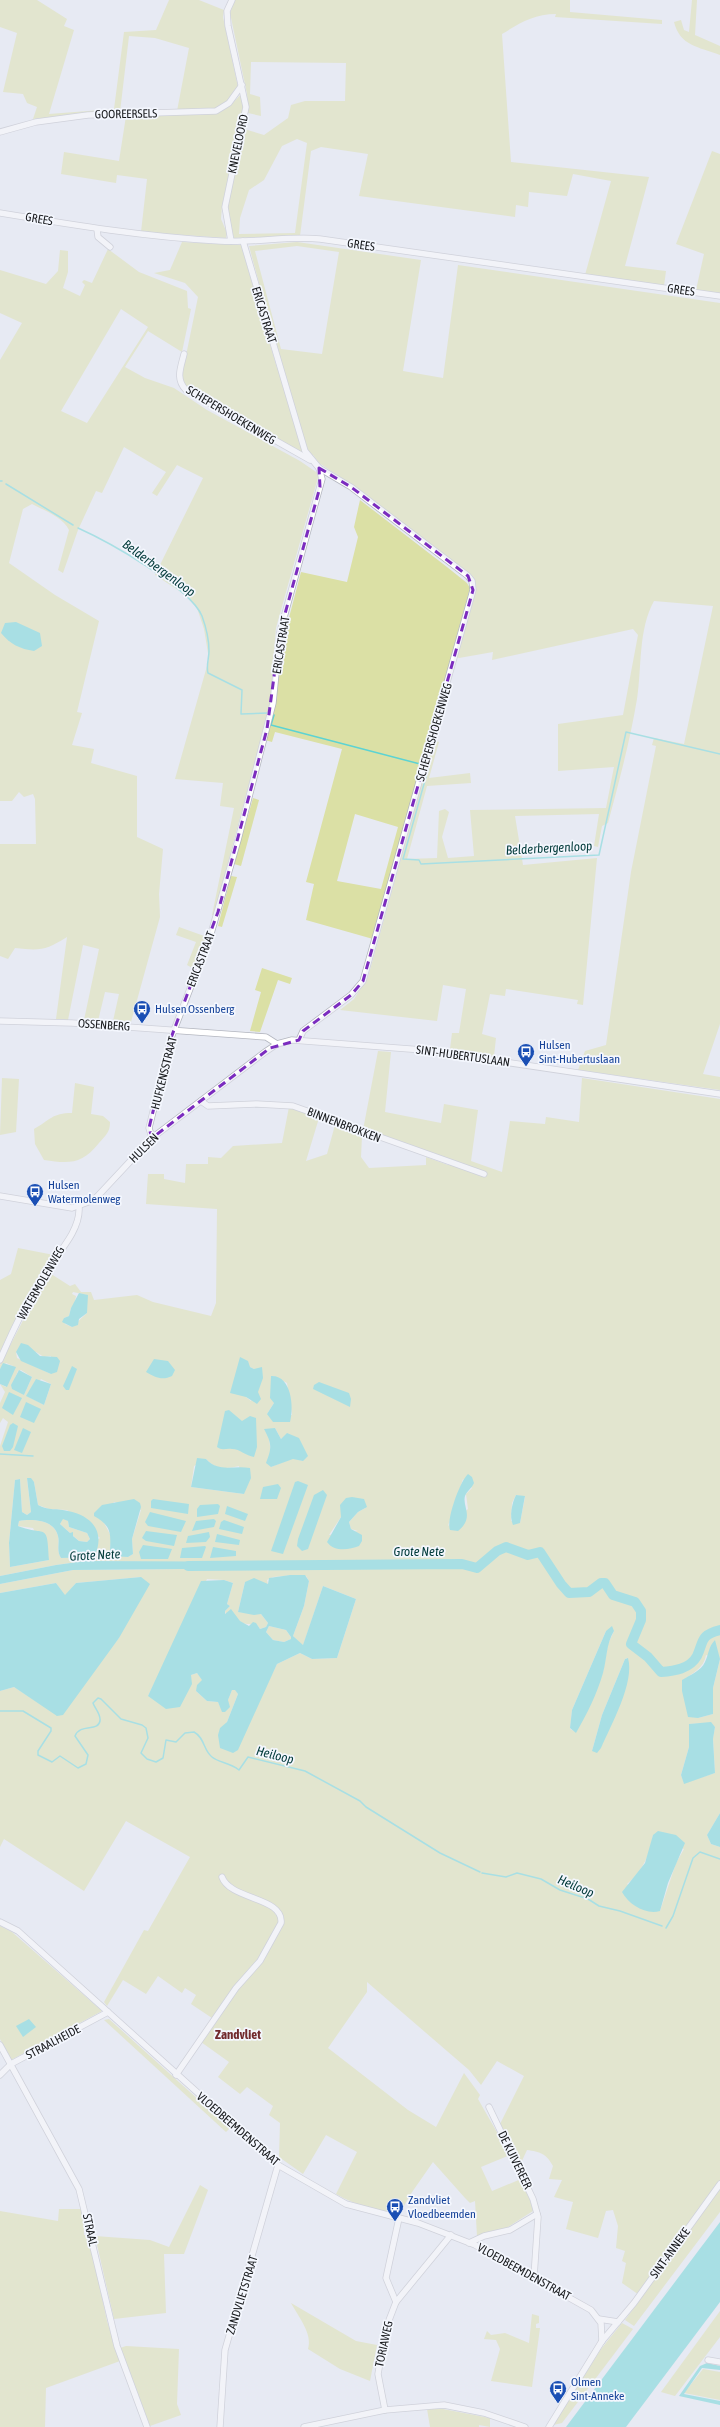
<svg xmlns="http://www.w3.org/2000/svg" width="720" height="2427" viewBox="0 0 720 2427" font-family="'Asap Condensed',sans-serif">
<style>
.green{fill:#dbe0a5;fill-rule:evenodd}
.water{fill:#5cd3d3;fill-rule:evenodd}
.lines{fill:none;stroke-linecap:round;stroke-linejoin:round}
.stream{stroke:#5cd3d3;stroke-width:1.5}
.river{stroke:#5cd3d3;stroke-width:10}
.minor-casing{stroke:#b3b6bf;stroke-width:7}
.minor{stroke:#fff;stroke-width:5.5}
.marked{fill:none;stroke:#7b2cbf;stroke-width:3;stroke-dasharray:8 5;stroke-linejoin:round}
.labels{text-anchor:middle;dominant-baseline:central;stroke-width:3.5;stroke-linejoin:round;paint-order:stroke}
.street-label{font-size:12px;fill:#191b1e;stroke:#f4f7fe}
.transit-label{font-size:12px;fill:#164399;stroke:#f4f7fe;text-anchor:start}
.water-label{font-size:13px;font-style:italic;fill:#003939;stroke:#f4f7fe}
.neighbourhood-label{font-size:13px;font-weight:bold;fill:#712a2d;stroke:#f4f7fe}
</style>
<rect width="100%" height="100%" fill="#e7eaf3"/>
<g class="green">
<path d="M0,0h37l30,19 -3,7 10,4 -25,84 65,-5 10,-77 32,-2 13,-30h30l25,10 -1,7 15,70c-17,28 -30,22 -61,24l12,-63 -34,-10 -26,-2 -9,76 -87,7 4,-12 -10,-4 -4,-9 -20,-2 14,-59 -17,-6z"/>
<path d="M235,0h335v12l92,8v4l-107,-7 1,-3c-22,0 -36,9 -54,20l9,128 138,15 -24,89 41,5 -2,15 -79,-11 26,-94 -38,-7 -6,22 -38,-4 -1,15 -12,-2 -1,12 -156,-21 9,-42 -47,-7 -10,4 -11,85 -66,2 -8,-26 18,-83 20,6 24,-17 3,-13 14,-4h40l1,-38 -95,-1 -1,32 10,3 1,19 -13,-3 -1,-19 -17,-81zM297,139l10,4 -12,90 -56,1 1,-16 9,-28 15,-10 18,-34z"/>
<path d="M692,0h5l-2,35 25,11v9c-21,-8 -40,-9 -46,-33l7,-2 3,10 5,2z"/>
<polygon points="242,93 244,108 222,206 221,219 227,233 226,238 141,232 147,179 117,175 116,183 61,174 64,152 119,161 126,116 212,114 230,106"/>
<polygon points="712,151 720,154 720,293 696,290 704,254 676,244"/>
<path d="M182,242l59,3 36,123h5l-33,-122 48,-4 124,18 -18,111 40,7 15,-113 262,38v721l-17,50 17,3v13l-142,-20 7,-19 21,-6 25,-173 25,-126 -4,-1 2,-7 30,6 29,-138 -59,-5c-16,29 -12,66 -17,98 -7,42 -18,83 -29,124l-6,3 -4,21 -4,-1 5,-32 -84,2 8,49 74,-7 -14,147 -6,-1 1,-4 -72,-11 -1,7 -15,-2 -8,40 14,4 -2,18 -44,-7 2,-16h7l7,-44 -23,-4 -6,36 -97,-11 14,-11 14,-22 66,-237 5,2 -10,36 41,-5 1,10 -44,3 -20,73 30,-1 2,-47 6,-2 4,3 -7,25 6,21 26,-2 -4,-46 136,-2 8,-41 -56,4v-47l65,-9 15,-80 -5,-6 -141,31 1,-8 -34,6 -2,-1 19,-66v-7l-4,-7 -108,-84 -45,-30 -6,-8 -11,-1 -118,-69 -3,-5 17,-83 -13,-14 -31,-10 16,-3zM297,246l42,6 -17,102 -41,-5 -26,-98z"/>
<path d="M108,249l31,23 48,19 1,17 3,1 -9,43 -34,-21 -23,36 20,11 29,10 33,22 93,51 19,13 -43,154 -4,46 7,1 2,-27 20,-76 46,10 11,-45 -4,-10 6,-27 87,67 20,16 3,5 -97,351 -67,-19 8,-36 -8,-2 36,-133 -67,-17 -3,10 -11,-3 -47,176h-2l22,-107 -14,-2 3,-23 -48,-4 34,-120 -5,-30 -7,-21 -13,-14 -29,-19 48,-97 -26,-13 -20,31 -5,-3 14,-21 -42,-25 -22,46 -6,-2 -18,39 -15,43 -5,-3 11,-40c-6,-13 -24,-19 -37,-26l-9,5 -14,54 46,32 44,26 -22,91 5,1 -10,32 22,4 -3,14 46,13v61l26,12 -4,45 1,23 -29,105 -18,-1 6,-27 -14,-2 -7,29 -14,-1 15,-71 -16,-4 -15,75 -12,-1 11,-82c-21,13 -26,14 -52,11l-7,11 -8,-3v-112h36l-1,-45 -2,-5 -9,3 -5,-5 -7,9h-12v-441l22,-37 -22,-10v-43l46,14 12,-13 2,-21 8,1v21l-5,16 17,8 5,-11 -3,-3 2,-2 8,3zM121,309l27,18 -61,96 -26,-12zM355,814l43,13 -17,62 -44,-8z"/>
<polygon points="253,798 259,800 241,866 234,864"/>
<polygon points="231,876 237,877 222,927 218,926"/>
<polygon points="179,927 207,937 194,969 187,965 196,942 176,935"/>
<polygon points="262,968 292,978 290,984 278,980 260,1032 250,1031 261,992 255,990"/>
<path d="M378,1051l13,1 -6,60 56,11 3,-19 34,6 -7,51 31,11 8,-51 35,3 1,-7 33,5 3,-44 138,21v714l-13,22 4,9 9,3v365l-86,114 -9,-6 17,-23 -20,-14 4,-20 -4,-2 3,-10 -9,-3 2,-22 -5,-16 -7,1 -8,27 -32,-9 7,-27 -19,-5 8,-17 -13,-1 4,-13c-7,-13 -13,-14 -26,-16l-7,15 -20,-41 24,-48 -27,-15 -16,24 -12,-15 -102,-88v10l-39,56 80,62 28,17 28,-54 16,22 -2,4 32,56 -29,12 11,24 29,-12 7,12 5,20 -28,18 -28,7 -2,-35 -5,2 -5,-5 -32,-36 -23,33 -11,20c-23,-4 -44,-10 -63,-21l21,-42 -31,-17 -23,39 -24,-17 1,-34 -11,-8 4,-9 -26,-19 -7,7 -22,-17 11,-15 -28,-20 11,-24 -21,-14 5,-9 -11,-7 -3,5 -24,-17 -12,18 -23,-14 -16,26 -3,-4 40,-72 4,1 42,-74 -64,-36 -42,70 -80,-52 -4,8v-156l14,-4 28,18 65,-53 12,-14 22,-61 -65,6 -11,13 -9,-13 -56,10v-9l73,-14 113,-1 15,-3 157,-1 -273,-4 -29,4 -56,11v-130l8,-24 -5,-4 -3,5v-20l5,-11 -5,-8 6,3 7,-21 -7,-3 -6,6v-4l48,-93 22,14 5,-2 6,8h10l3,8 43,-5 16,7 58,14 5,-13 1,-94 -71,-5 2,-30h16v5l21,4 1,-19h22v-7l13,1 12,-12 49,-3 7,-36 30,11 -13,43 21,-7 8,-29 27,11 -1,21 8,11 57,-3v-8l22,8 2,-4 -87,-31zM73,1292l14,3v18l-15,14 -7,-3 -1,-6 5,-2 2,-8 3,-2 2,-10 -4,-2zM16,1352h20l8,5 7,-1v18l-34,-16zM250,1367l4,2 5,19 -8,13 -5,-4zM21,1370l11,7 -8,18 -9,-17 3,-7zM274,1376l13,7 5,32 -25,-1 7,-11 -3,-26zM41,1379l10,5 -7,21 -17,-9zM275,1428l6,11 5,-3 17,25 -10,-3 -22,9 -3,-9 3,-4 -2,-16zM206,1459c10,11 20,10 33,7l5,28 -53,-7 3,-21zM20,1479l2,33 5,3 4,-3 -4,-33 7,3 4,23 11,4 18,1 33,28 -32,19 -7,1c-5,-8 -1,-15 -3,-22 -4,-17 -27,-17 -39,-15l-1,5 15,2 16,32 -39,7 -1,-24 6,-63zM463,1479l9,9 -6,6 2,15 -20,17zM516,1495l9,2 -5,26 -9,-2 1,-18zM114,1502l27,8 -9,29 1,15 -5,3 -12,-2 -6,-8 2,-9 -9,-17zM367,1507l-9,5 -9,10 2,7 7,2 -29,4 12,-18zM294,1575l12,1 3,5 -5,25 -11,30 10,10 20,-60 33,13 -19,59 -25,1 -12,-6 -23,11 -14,28 -45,43 9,-13 11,-28 -3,-5 -3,1 -9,22 -5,-10 -11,-1 -11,-10 7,-11 -6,-7 -6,2v6l-43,15 59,-117 17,1 9,3 -6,21 3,2 -5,5 1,4 5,-5c9,14 11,14 26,15l3,4 6,-2 2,-4 -7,-9 -23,-2 7,-30 23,3 -1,-5 6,-3zM606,1631h8l-6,13 -5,28 -27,60 -6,-3 2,-19zM706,1655l14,4 -7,29v26l-15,4c-12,-15 -14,-19 -15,-38 10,-7 21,-12 23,-25zM627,1658l1,21 -36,72 10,-36 23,-56zM711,1723l4,4 -2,11 2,35 -31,10 -3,-8 8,-28v-23zM653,1835l31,14 -8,14 -16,48 -33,-27c16,-13 23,-30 26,-49zM224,1877c11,21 46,16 59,39l-7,-1 -4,-6 -47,-22z"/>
<polygon points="2,1078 19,1079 16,1132 0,1135"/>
<path d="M75,1083l19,4 -3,27 12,2 7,6c0,10 -4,13 -11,21 -17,21 -29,21 -55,17l-9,-16 -1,-15c16,-9 18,-16 38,-16z"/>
<polygon points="18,1248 54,1255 21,1309 0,1352 0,1280 11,1274"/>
<polygon points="63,1518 68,1521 69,1527 87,1533 90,1539 87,1542 79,1541 60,1524"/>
<polygon points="269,1626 286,1630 291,1637 291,1639 284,1642 273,1640 266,1632"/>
<polygon points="0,1926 12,1932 102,2011 11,2060 0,2039"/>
<polygon points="109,2019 230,2128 226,2132 104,2020"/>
<polygon points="200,2185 208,2190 184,2254 164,2254 166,2313 114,2319 95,2236 150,2240 169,2247"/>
<polygon points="59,2209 83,2209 84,2235 89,2235 107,2321 120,2361 46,2388 45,2427 0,2427 0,2211 58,2221"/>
<path d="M291,2303l65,38 21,4 -7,36 -30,-12 -32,-20c5,-15 -10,-33 -17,-46z"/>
<polygon points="720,2311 720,2337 675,2396 661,2392"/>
<polygon points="532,2314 539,2316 539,2323 536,2324 536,2328 540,2328 532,2387 491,2381 500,2349 496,2340 484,2339 487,2331 491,2335 505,2333 529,2343"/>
<polygon points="622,2323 633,2329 562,2423 553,2425 601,2349"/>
<polygon points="126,2346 179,2349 177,2404 181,2415 150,2426 120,2348"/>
<polygon points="703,2369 720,2372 720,2400 684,2393"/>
<polygon points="427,2409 443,2409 490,2418 490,2427 479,2425 479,2427 430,2427"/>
</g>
<g class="water">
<path d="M16,622l24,11 2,13 -8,5c-14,-2 -24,-7 -33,-18l4,-10z"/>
<polygon points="79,1293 88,1295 87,1313 79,1319 78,1325 72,1327 62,1322 64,1318 69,1316 71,1308"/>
<polygon points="21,1343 28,1345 40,1356 57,1357 60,1361 57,1372 51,1374 21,1361 16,1352"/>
<polygon points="240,1357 248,1361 250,1367 254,1369 262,1367 263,1378 258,1392 261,1399 257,1404 246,1397 230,1393"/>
<path d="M154,1359l14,2 7,9 -3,6c-10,5 -17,1 -26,-4z"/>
<polygon points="3,1363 16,1367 7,1387 0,1384 0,1369"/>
<polygon points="72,1366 77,1369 69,1390 66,1390 63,1386"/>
<polygon points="19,1370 32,1377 24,1395 12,1389 11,1385"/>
<path d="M271,1376c21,-1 23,32 19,46h-17l-6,-8 7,-11 -4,-5z"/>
<polygon points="36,1379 51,1384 44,1405 26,1396"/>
<polygon points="319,1382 349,1393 351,1399 350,1407 313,1389 314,1385"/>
<polygon points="9,1392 22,1398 13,1415 2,1408"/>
<polygon points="26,1402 41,1409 34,1423 20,1417"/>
<path d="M229,1410l13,11 8,-5 6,2 1,29 -3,10c-8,-1 -14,-8 -22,-8 -6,-1 -10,2 -15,-2l8,-36z"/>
<polygon points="13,1423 18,1426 13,1447 10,1451 4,1451 2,1446 10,1425"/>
<polygon points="23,1428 31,1432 22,1453 14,1450"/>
<path d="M275,1428l6,11 6,-6 12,5 9,18 -5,5 -10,-2 -22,8 -5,-4c6,-15 6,-19 -2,-34z"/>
<path d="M197,1458l9,1c13,14 27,6 44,9l1,10 -7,16 -53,-7z"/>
<path d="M468,1474l4,3 2,6c-2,5 -7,8 -9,13 -3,11 10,21 -7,35l-8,-1c-4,-10 10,-49 18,-56z"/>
<path d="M27,1478h4l3,4 4,23c10,6 20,3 30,6 25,5 38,22 26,46l-33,1c-5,-8 -1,-15 -3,-22 -4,-17 -27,-17 -39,-15l-1,5c29,11 29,-5 31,34l-39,7 -1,-24 6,-63 5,-1 2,33 5,3 4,-3zM63,1519l5,2 1,6 18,6 3,6 -3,3 -8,-1 -6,-5v-4l-3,1 -10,-9z"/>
<polygon points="298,1481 308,1485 283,1554 271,1551 295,1482"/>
<polygon points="278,1484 281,1488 277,1499 260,1499 263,1487"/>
<polygon points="323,1490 327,1495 308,1549 302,1551 297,1546 298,1539 314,1495"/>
<path d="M516,1495l9,1 -5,27 -7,2c-4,-9 -1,-22 3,-30z"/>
<path d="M352,1497l12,2 3,8 -9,5 -9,10 2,7 11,6v6l-3,5c-10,4 -25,6 -32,-4l14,-25 -1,-12 6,-7z"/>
<path d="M134,1499l6,4 1,4 -9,32 1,15 -5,3 -18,-1c0,-20 4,-29 -16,-40v-3l8,-8z"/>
<polygon points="153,1499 189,1504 188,1514 151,1508 151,1501"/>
<polygon points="218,1504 220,1506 218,1514 197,1517 197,1509 200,1505"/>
<polygon points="227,1506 248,1514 245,1521 225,1514"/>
<polygon points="150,1512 186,1521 181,1532 148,1526 145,1522"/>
<polygon points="214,1519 216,1521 214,1527 192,1531 196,1521"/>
<polygon points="224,1520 244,1527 242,1534 219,1529 221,1522"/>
<polygon points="146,1531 177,1535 174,1546 146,1541 142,1538"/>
<polygon points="209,1532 210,1537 206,1542 186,1543 188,1536"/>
<polygon points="217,1534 240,1540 239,1545 215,1542"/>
<polygon points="143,1545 172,1549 168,1559 141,1559 139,1552"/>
<polygon points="205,1546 206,1547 202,1558 180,1558 182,1548"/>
<polygon points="213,1547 236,1551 236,1556 210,1558"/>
<polygon points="85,1561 288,1562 371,1565 201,1566 186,1569 73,1570 0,1584 0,1576 56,1565"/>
<path d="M290,1575h15l4,6 -5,25 -11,30 10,9 20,-59 33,13 -19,59 -25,1 -12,-6 -23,11 -39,86 -5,3 -13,-5 -2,-13 2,-7 7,-6 11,-28 -3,-4h-3l-4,10 2,7 -5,5h-3l-4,-10 -11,-1 -11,-10 1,-6 5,-5 -5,-7 -6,2 1,9 -12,23 -14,2 -18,-13 53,-115 23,-1 9,3 -6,21 3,2 -5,5v3l6,-5 9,12 9,5 4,-4 3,1 4,6 6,-2 2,-4 -7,-9 -7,1 -16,-3 7,-30 9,-4 14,6 1,-6zM269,1626l17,4 5,7v2l-7,3 -11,-2 -7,-8z"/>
<polygon points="141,1577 150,1584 119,1638 63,1715 57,1716 14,1687 0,1691 0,1593 56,1583 65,1595 76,1583"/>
<path d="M612,1626l2,5c-8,13 -7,28 -11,42 -6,21 -16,41 -27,60l-6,-5 2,-18 34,-79z"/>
<path d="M715,1640l5,19 -7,29v26l-15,4 -10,-1 -6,-26v-11c8,-5 19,-9 23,-18 4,-8 3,-15 10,-22z"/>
<path d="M628,1658c7,24 -17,67 -27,90l-4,5 -5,-2 10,-36 23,-56z"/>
<polygon points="711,1722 715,1727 713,1739 715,1773 684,1784 681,1775 689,1747 689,1724"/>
<polygon points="720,1813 720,1847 711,1844 707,1835"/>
<path d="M658,1831l18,4 9,8 -17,40 -8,28c-14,4 -31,-6 -38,-19l23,-29 8,-28z"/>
<polygon points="29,2019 36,2027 23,2037 16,2026"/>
<polygon points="720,2222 720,2302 626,2427 566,2427"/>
<polygon points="707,2363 720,2366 720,2370 702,2368 684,2394 720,2401 720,2405 679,2396 700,2366"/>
</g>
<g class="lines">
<g class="stream">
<polyline points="0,481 2,481"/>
<polyline points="6,484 73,525"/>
<path d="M78,528c29,13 112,59 124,88 4,11 7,23 7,35 0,7 -3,15 -1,22l34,17 -1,24 27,-1"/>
<polyline points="274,715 271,725 420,764"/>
<polyline points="429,766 403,859 419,860 421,864 599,855 626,732 720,754"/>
<polyline points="0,1454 33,1456"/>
<path d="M0,1711h23l28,17v3l-13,20v4l14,7 8,-6 18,12 8,-4 2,-9 -13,-19c5,-13 23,-4 25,-15 1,-7 -5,-12 -7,-18l5,-5 3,1 20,20 21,6 4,3 2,10 -7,15 6,6 9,3 7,-4 3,-18 10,2 9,-9 9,-1c11,6 9,18 18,25 7,6 17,5 27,13l9,-13 57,14 55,30 6,6 74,46 40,19"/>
<polyline points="482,1873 506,1877 517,1873 541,1879 560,1890 588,1899 599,1906 620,1911 662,1926"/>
<polyline points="666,1928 673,1916 693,1858 700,1852 720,1859"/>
</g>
<path class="river" d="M188,1566l274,-2 15,4 20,-17 9,-4 22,8 12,-3 21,32 8,9 20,-1 12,-9h4l8,12 22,7 6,9v9l-10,24 17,13 13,15c13,-1 29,-3 36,-16 7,-15 3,-21 23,-26"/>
<defs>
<g id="minor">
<polyline points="0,132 36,122 88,115 216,111 229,103 242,85"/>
<path d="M0,213c73,12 146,24 220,28 34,2 67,-5 100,-2l400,57"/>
<polyline points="97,229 98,237 110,247"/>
<polyline points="231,241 225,207 246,107 228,26 227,11 232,0"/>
<path d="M184,354c-3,13 -9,25 2,36l124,70"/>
<polyline points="0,1021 72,1023 266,1037 277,1044"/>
<polyline points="299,1040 303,1031 351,995 363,981 473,590 472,581 468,576 351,487 319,468"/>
<polyline points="201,1101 208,1106 257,1104 293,1106 484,1174"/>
<polyline points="152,1138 149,1128 171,1038 210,937 238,840 273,703 280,632 322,479 319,468 305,451 243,241"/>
<polyline points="0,1196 72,1208 94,1200 152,1138 265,1052 277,1044 292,1040 423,1050 720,1094"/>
<path d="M0,1360c12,-28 26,-57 42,-83 12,-20 39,-45 37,-70"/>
<polyline points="0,1922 18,1931 278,2165 346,2204 418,2223 475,2245 591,2310 601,2323 602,2341"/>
<polyline points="0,2045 79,2189 117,2346 147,2427"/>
<polyline points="0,2075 11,2064 108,2012"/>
<path d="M176,2075l60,-87 24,-27 21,-38c3,-26 -51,-23 -59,-46"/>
<polyline points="489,2107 533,2199 538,2217 534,2277"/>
<polyline points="469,2243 484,2236 510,2230 537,2214"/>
<polyline points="396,2302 386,2278 399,2218"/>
<polyline points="599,2319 618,2322"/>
<polyline points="708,2360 720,2362"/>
<polyline points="385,2410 378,2374 386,2328 396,2302 451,2235"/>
<polyline points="220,2427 225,2350 278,2165"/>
<polyline points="304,2427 385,2410 444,2405 484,2413 525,2427"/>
<polyline points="549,2427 602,2341 634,2303 720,2184"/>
</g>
</defs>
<use href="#minor" class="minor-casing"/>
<use href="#minor" class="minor"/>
</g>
<path d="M0 0H720V2427H0ZM319,468l32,19 117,89 5,14 -110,391 -12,14 -48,36 -4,9 -29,8 -118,90 -3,-10 22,-90 47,-126 49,-183 13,-97 40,-145z" fill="#e7eaf3" fill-opacity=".55" fill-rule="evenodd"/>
<path class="marked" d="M319,468l32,19 117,89 5,14 -110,391 -12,14 -48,36 -4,9 -29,8 -118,90 -3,-10 22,-90 47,-126 49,-183 13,-97 40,-145z"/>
<defs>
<symbol id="bus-pin" viewBox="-11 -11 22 30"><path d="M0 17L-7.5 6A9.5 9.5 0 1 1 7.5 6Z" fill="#1a4fb4" stroke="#f4f7fe"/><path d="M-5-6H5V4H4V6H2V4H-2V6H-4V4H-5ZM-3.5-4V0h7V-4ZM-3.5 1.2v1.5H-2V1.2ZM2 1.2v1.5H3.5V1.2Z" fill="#fff"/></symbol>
</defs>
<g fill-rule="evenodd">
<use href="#bus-pin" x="132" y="999" width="20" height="27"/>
<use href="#bus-pin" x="516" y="1042" width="20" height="27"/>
<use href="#bus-pin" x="25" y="1182" width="20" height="27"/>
<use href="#bus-pin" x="385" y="2197" width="20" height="27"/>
<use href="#bus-pin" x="548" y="2379" width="20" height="27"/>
</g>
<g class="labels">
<g class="street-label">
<text transform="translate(126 114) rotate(-1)">GOOREERSELS</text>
<text transform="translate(238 144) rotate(-78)">KNEVELOORD</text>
<text transform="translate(39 219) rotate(10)">GREES</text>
<text transform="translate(361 245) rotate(8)">GREES</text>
<text transform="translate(681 290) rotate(8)">GREES</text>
<text transform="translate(264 315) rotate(73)">ERICASTRAAT</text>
<text transform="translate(231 415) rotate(31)">SCHEPERSHOEKENWEG</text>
<text transform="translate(281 645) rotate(-81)">ERICASTRAAT</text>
<text transform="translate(434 732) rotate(-74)">SCHEPERSHOEKENWEG</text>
<text transform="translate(201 959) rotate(-69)">ERICASTRAAT</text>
<text transform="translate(104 1025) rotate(4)">OSSENBERG</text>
<text transform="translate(463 1056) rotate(8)">SINT-HUBERTUSLAAN</text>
<text transform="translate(164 1073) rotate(-76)">HUFKENSSTRAAT</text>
<text transform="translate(344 1125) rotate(21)">BINNENBROKKEN</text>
<text transform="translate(144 1148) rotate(-45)">HULSEN</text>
<text transform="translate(41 1283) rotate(-60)">WATERMOLENWEG</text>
<text transform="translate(53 2042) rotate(-28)">STRAALHEIDE</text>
<text transform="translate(238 2129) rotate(41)">VLOEDBEEMDENSTRAAT</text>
<text transform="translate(515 2160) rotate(64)">DE KUIVEREER</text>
<text transform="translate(90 2230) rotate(78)">STRAAL</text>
<text transform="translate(670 2253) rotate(-54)">SINT-ANNEKE</text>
<text transform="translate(524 2272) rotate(29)">VLOEDBEEMDENSTRAAT</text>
<text transform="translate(242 2295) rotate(-73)">ZANDVLIETSTRAAT</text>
<text transform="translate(384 2344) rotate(-78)">TORIAWEG</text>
</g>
<g class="transit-label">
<text x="155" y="1009">Hulsen Ossenberg</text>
<text x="539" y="1045">Hulsen<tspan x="539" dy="14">Sint-Hubertuslaan</tspan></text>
<text x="48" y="1185">Hulsen<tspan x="48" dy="14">Watermolenweg</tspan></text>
<text x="408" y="2200">Zandvliet<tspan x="408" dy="14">Vloedbeemden</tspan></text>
<text x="571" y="2382">Olmen<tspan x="571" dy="14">Sint-Anneke</tspan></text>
</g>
<g class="water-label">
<text transform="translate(159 568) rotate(36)">Belderbergenloop</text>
<text transform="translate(549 848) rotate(-3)">Belderbergenloop</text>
<text x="419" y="1551">Grote Nete</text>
<text transform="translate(95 1555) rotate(-3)">Grote Nete</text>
<text transform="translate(275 1755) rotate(14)">Heiloop</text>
<text transform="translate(576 1886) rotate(23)">Heiloop</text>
</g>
<g class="neighbourhood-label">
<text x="238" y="2034">Zandvliet</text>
</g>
</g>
</svg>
